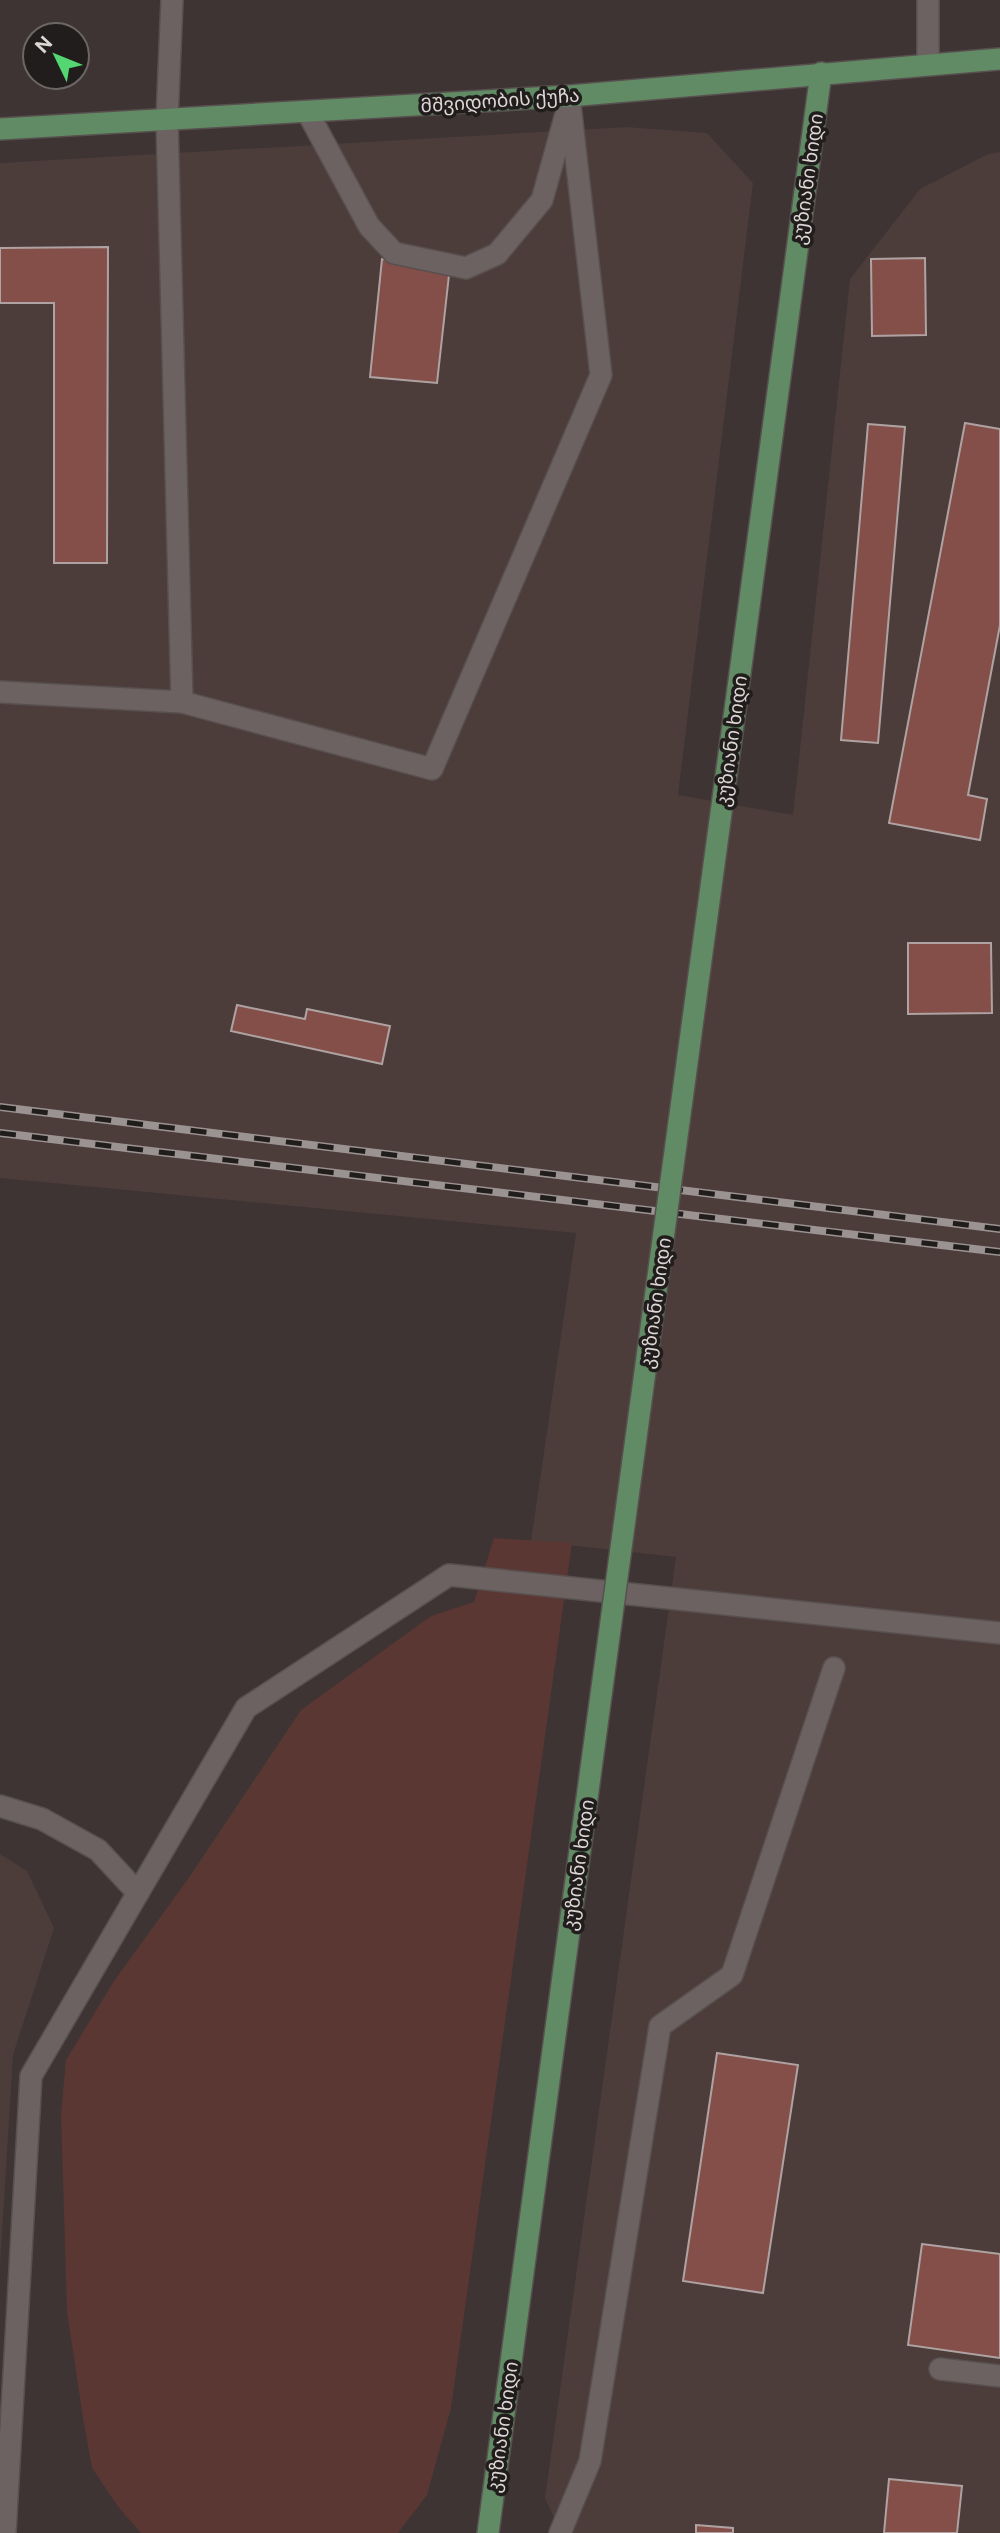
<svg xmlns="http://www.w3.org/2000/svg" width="1000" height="2533" viewBox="0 0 1000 2533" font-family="'Public Sans','Noto Sans Georgian',sans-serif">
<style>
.built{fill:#4c3c3a}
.green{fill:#5b3733}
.building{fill:#844f49;stroke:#aea3a2;stroke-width:2}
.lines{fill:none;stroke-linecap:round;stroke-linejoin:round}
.minor-casing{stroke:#58504f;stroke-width:24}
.major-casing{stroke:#58504f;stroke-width:24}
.minor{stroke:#6c6261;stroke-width:21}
.major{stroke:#618b65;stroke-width:21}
.rail-casing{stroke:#9a9392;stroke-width:8}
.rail{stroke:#211d1c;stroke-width:5;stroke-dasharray:16;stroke-linecap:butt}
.major-bridge-casing{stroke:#58504f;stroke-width:24;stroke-linecap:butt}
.major-bridge{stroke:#618b65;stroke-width:21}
.labels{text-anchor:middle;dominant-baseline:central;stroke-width:7;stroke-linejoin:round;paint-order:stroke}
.street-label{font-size:19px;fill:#dcd6d5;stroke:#211d1c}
</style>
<rect width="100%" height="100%" fill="#3d3433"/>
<g class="built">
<polygon points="627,127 707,133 753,183 678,795 793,815 850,279 920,189 988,154 1000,152 1000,2533 561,2533 545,2498 676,1557 531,1541 576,1233 0,1178 0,163"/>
<polygon points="0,1854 27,1871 54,1928 13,2055 0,2265"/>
</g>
<polygon class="green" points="494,1538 572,1543 451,2408 427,2495 398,2533 141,2533 119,2508 92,2468 83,2418 67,2311 61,2114 66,2060 114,1981 188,1879 301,1710 431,1616 474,1602"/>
<g class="building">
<polygon points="108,247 107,563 54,563 54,303 0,303 0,248"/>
<polygon points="925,258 926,335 872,336 871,259"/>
<polygon points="382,259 450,266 437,383 370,377"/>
<polygon points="965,423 1000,429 1000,625 968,795 987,799 980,840 889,823"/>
<polygon points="868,424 905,427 878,743 841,740"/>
<polygon points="908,943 991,943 992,1013 908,1014"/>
<polygon points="237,1005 305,1019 307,1009 390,1026 382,1064 231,1031"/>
<polygon points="717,2053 798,2065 763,2293 683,2281"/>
<polygon points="922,2244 1000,2254 1000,2358 908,2345"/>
<polygon points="889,2479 962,2486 957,2533 884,2533"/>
<polygon points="696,2525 733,2528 733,2533 696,2533"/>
</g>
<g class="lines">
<defs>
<g id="minor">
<polyline points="172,0 167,120 182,702 432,769 601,375 569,96"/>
<polyline points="928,64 928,0"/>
<polyline points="308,113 369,226 394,253 466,268 497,254 542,200 566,114"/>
<polyline points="0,692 182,702"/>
<polyline points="0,1806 42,1819 98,1850 138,1893"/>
<polyline points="940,2369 1000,2376"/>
<polyline points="5,2533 31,2076 246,1708 449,1575 1000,1633"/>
<polyline points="560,2533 590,2461 660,2026 732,1975 834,1668"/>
</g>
<g id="major">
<polyline points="0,129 569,96 1000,59"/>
<polyline points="736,703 821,73"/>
<polyline points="488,2533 585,1813"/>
</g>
</defs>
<use href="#minor" class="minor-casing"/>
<use href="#major" class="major-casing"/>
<use href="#minor" class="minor"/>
<use href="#major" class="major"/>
<defs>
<g id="rail">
<polyline points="0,1107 1000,1229"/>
<polyline points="0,1133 1000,1252"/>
</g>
</defs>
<use href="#rail" class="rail-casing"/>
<use href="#rail" class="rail"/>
<defs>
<polyline id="major-bridge" points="585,1813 736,703"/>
</defs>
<use href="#major-bridge" class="major-bridge-casing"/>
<use href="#major-bridge" class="major-bridge"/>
</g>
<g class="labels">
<g class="street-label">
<text transform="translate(500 100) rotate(-4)">მშვიდობის ქუჩა</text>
<text transform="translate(807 179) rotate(-82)">კუზიანი ხიდი</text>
<text transform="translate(731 741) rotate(-82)">კუზიანი ხიდი</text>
<text transform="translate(655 1303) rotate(-82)">კუზიანი ხიდი</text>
<text transform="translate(578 1865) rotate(-82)">კუზიანი ხიდი</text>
<text transform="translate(502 2427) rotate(-82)">კუზიანი ხიდი</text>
</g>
</g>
<g transform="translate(56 56) rotate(313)"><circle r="33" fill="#211d1c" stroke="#6c6766" stroke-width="2"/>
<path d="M0-5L12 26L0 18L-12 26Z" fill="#54d672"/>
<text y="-10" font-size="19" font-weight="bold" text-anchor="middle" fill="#dcd6d5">N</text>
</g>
</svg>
